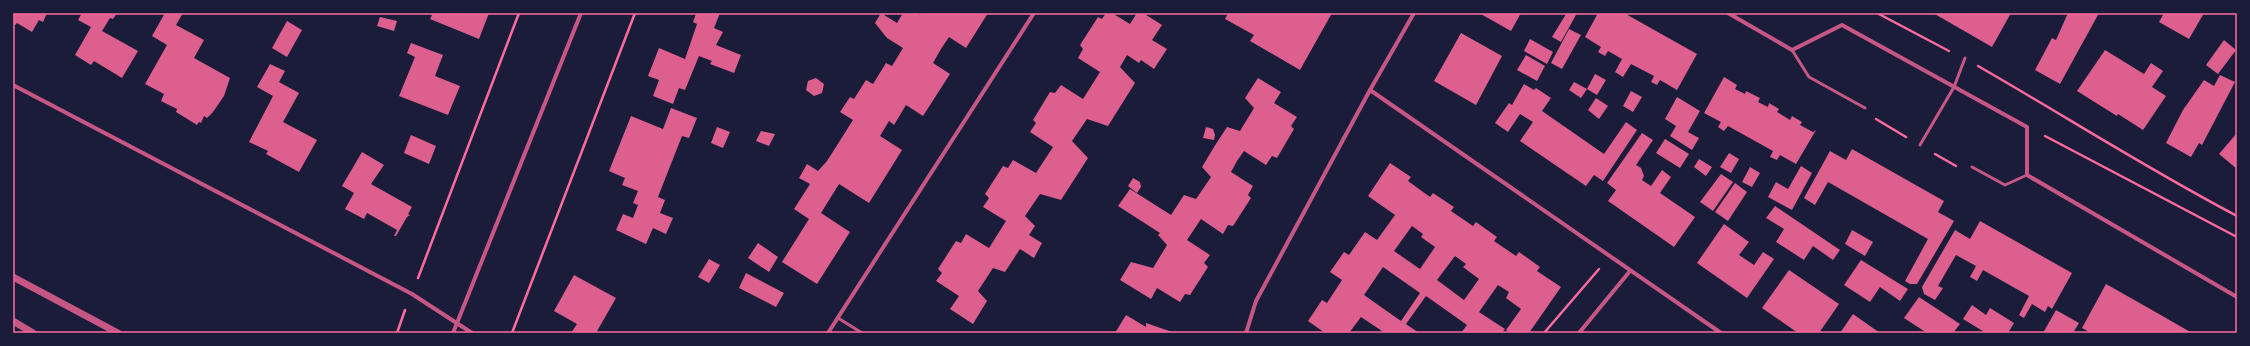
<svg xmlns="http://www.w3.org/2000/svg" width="2250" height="346" viewBox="0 0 2250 346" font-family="Figtree,sans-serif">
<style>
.building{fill:#dd5f8e;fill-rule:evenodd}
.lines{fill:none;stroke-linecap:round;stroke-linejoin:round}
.path{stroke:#ff6b9d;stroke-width:2.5}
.service{stroke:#c65784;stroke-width:3}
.minor{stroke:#c65784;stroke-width:4}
.tertiary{stroke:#c65784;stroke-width:7}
.neatline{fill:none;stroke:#ff6b9d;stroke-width:1.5}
</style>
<rect width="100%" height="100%" fill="#1b1b3a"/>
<g class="building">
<polygon points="13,13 47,13 43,22 39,20 32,32 17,23 15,25 13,24"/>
<polygon points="82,13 117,13 113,19 110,18 102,31 138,51 122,78 94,61 91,65 75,55 91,27 78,20"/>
<polygon points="165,13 183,13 176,25 204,40 194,58 230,78 224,96 213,112 207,118 204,116 201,123 199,122 197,125 176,112 177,109 161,101 164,94 145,84 167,45 152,36"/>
<polygon points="433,13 489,13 479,39 430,19"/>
<polygon points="693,13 720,13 714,28 723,32 716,45 741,55 734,73 710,64 712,61 699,56 685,90 679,88 673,104 653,96 659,80 648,76 659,48 685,59 697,24 693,22 696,14"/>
<polygon points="881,13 897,23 903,13 916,13 920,15 922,13 988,13 966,48 949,37 941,49 933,63 950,74 923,116 906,105 894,125 889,121 880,136 902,150 869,203 839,184 821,213 850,232 817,284 782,262 809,219 794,209 810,184 799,178 807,164 818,171 827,161 853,120 840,112 850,97 854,99 866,80 873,84 886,63 892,66 903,48 887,38 875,23"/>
<polygon points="1106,13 1112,13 1130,24 1137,13 1143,13 1162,25 1152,40 1167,49 1154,69 1141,60 1139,63 1127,55 1120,67 1135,83 1108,126 1087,119 1072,141 1088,158 1061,200 1040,194 1025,216 1035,226 1029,235 1042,243 1034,258 1020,249 1005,272 993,268 978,291 987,301 973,324 950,309 959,296 936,281 942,273 938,269 956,241 961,243 966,234 989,248 1006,221 983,207 989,198 985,194 1003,166 1008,168 1013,160 1036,173 1053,147 1030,132 1036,123 1033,120 1050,92 1055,93 1061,85 1083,99 1100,72 1078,58 1083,49 1080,45 1098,17 1102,19"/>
<polygon points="1228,13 1332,13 1300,70 1250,41 1254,35 1225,19"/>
<polygon points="1479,13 1521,13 1511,31"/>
<polygon points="1563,13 1577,13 1561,42 1552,37 1566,14"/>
<polygon points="1598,13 1624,13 1697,54 1677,90 1660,80 1657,85 1651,82 1654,76 1631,64 1623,77 1615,72 1622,59 1608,51 1605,56 1598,52 1601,47 1585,37"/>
<polygon points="1933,13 2011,13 1992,47"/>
<polygon points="2068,13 2099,13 2060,84 2035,70 2052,38 2056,40"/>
<polygon points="2164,13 2204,13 2189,39 2159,22"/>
<polygon points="380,17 397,21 394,31 377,26"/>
<polygon points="287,21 302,30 287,57 272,48"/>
<polygon points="1569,29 1581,35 1562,69 1551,63"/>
<polygon points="1461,33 1502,56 1476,105 1434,81"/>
<polygon points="1530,39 1553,52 1547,64 1524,51"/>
<polygon points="2224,40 2236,50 2218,74 2206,65"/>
<polygon points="411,43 443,55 435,76 460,86 448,115 399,96 415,57 407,53"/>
<polygon points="2105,50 2144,74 2151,63 2163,71 2152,87 2166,96 2143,130 2118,114 2117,116 2077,91"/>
<polygon points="1526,55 1545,66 1537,81 1517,70"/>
<polygon points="270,64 285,71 279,82 299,93 283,122 317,140 299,172 266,154 268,151 249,142 273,96 257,87"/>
<polygon points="1595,74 1606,80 1597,95 1587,89 1581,98 1569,90 1574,82 1587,89"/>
<polygon points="2220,75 2235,82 2202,145 2199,143 2191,157 2166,143 2183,110 2204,80 2214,86"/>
<polygon points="1724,77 1737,85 1735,89 1745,94 1746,91 1760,98 1758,102 1768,107 1769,103 1779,109 1777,112 1790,120 1792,116 1802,122 1800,125 1813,132 1816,130 1796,164 1780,155 1777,160 1770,157 1773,151 1728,126 1724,131 1718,127 1721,122 1704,113"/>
<polygon points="816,78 824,84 822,93 814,96 806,90 808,81"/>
<polygon points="1258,78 1281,92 1274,103 1297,117 1291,126 1294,129 1277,158 1272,156 1266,165 1244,151 1237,161 1231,172 1253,186 1248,195 1251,198 1233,226 1228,225 1223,234 1201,219 1187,240 1210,255 1204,263 1208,267 1190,295 1185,294 1180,302 1157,288 1151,299 1120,280 1131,262 1153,268 1167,245 1158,235 1160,233 1118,206 1130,189 1171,215 1184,195 1196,199 1211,177 1202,167 1214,147 1227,127 1240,131 1254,108 1245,98"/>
<polygon points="1524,84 1534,90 1536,88 1551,98 1542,111 1604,154 1626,122 1637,130 1603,181 1594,175 1586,186 1520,141 1533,122 1520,114 1508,132 1495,123 1509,103 1512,105"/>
<polygon points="1631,91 1642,97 1633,112 1623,106"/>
<polygon points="1677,97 1700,111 1688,132 1699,138 1692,150 1670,136 1676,126 1665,119"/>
<polygon points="1596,98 1608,106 1599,119 1588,110"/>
<polygon points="671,108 697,118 689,138 682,136 658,197 665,200 660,213 673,218 666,234 653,228 646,244 616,230 623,214 633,218 638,205 633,203 638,191 622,185 625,178 609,171 631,116 663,129"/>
<polygon points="717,127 730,132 723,148 711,143"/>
<polygon points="1206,127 1213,129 1215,135 1214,140 1203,138"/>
<polygon points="761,131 775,134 769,146 756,141"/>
<polygon points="1642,133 1653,140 1636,165 1641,168 1644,176 1642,180 1651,186 1662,170 1671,177 1660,193 1695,217 1674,247 1608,201 1616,190 1607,183"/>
<polygon points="2237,133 2237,169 2219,154"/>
<polygon points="411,135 436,146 429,164 404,153"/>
<polygon points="1665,139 1689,154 1680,168 1656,153"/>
<polygon points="1852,149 1944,201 1938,212 1954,221 1917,284 1910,284 1905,281 1928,239 1828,182 1815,205 1804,198 1830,151 1846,160"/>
<polygon points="362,152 384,165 371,184 412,207 408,214 410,215 407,217 396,236 394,236 397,230 367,213 364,219 345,209 354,193 342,186"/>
<polygon points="1729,153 1739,159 1731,173 1720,167"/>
<polygon points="1699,159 1712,167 1706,176 1694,167"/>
<path d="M1390,163l21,14 -3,4 22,16 3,-4 21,14 -3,4 22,15 3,-4 21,15 -3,4 22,15 3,-4 21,15 -3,4 24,16 -32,46h-19l-4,-3 15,-21 -15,-11 3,-6 -11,-7 -19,27 26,17 -3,4h-41l6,-8 -41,-29 -20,28 13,9h-34l-24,-16 -12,16h-24l-17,-12 14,-21 5,3 15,-23 -12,-8 14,-20 5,3 16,-23 12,8 18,-25 -27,-19zM1412,226l11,8 -2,3 14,10 -15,22 -26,-18zM1455,256l11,8 -3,3 16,12 -15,21 -27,-20zM1383,267l37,26 -19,28 -37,-26z"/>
<polygon points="1801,166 1812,173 1792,210 1768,197 1776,182 1788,189"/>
<polygon points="1750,167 1760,173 1752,187 1742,182"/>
<polygon points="1721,174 1733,182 1713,211 1700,202"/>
<polygon points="1133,178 1140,182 1141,187 1137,193 1128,186"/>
<polygon points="1735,183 1747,192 1728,221 1715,212"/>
<polygon points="1775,206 1840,250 1833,260 1813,246 1804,260 1776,242 1784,229 1766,218"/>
<polygon points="1980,221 2072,273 2052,309 2048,306 2045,312 2032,304 2024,318 2019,315 2029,296 1983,270 1977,281 1970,277 1976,266 1956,255 1938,286 1943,288 1935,300 1924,294 1922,287 1955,230 1970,239"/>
<polygon points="1724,224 1749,242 1739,255 1754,265 1763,252 1774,259 1747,298 1697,263"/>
<polygon points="1852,230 1873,242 1865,256 1845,244"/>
<polygon points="758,243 778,257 769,272 748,258"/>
<polygon points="709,259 720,265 709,283 698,277"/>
<polygon points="1861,260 1908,289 1900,301 1880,287 1870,302 1844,285"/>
<polygon points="1789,270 1839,304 1819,333 1798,333 1762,308"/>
<polygon points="746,273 784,293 776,307 739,288"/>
<polygon points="574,275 616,298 596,333 571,333 577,324 554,311"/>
<polygon points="2106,284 2152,310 2192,333 2091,333 2082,328"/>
<polygon points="1919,297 1960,324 1953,333 1927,333 1904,318"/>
<polygon points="1972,305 1986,315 1990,308 2014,323 2008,333 1986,333 1963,319"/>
<polygon points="2056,310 2079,323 2073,333 2043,333"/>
<polygon points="1853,314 1880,333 1840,333"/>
<polygon points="1126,315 1146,327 1146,323 1175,333 1115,333"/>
</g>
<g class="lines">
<g class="path">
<polyline points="1877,13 1949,51"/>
<path d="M1978,66c87,50 171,104 259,150"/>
<polyline points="1876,119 1906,137"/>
<polyline points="2045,136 2237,237"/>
<polyline points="1935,154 1956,166"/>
<polyline points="418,278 519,13"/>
<polyline points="397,333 405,310"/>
<polyline points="512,333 635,13"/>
<polyline points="1544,333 1599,269"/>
</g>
<g class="service">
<polyline points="1792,50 1809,77 1865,108"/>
<polyline points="1920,145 1954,87 1965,58"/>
<polyline points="1972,167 2005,185 2027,175"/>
<polyline points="838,318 862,333"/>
</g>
<g class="minor">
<polyline points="1728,13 1792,50 1842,25 2027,127 2027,175 2237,297"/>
<polyline points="13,85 412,294 472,333"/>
<polyline points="1370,90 1721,333"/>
<polyline points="453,333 581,13"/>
<polyline points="828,333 1034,13"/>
<polyline points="1246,333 1256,301 1370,90 1414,13"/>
<polyline points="1579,333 1630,271"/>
</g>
<g class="tertiary">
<polyline points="13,277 118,333"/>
<polyline points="13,321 33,333"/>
</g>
</g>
<rect width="2250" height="346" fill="none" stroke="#1b1b3a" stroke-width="28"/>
<rect x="14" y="14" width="2222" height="318" class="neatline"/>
</svg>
